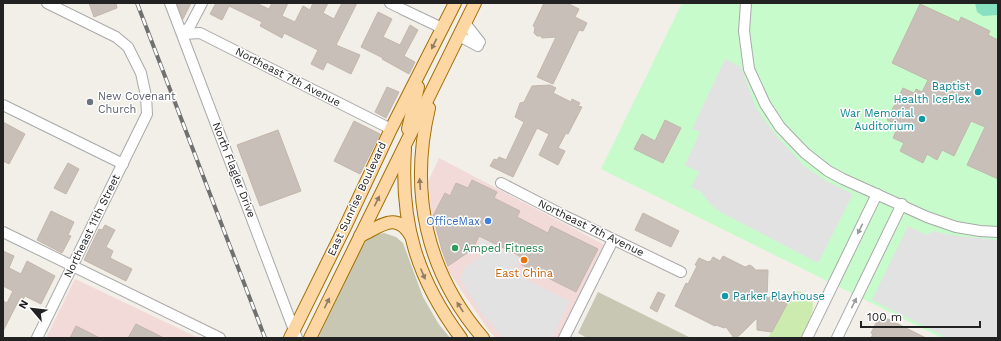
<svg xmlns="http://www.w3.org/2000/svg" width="1001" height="341" viewBox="0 0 1001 341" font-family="'Work Sans',sans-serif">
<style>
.commercial{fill:#f2dad9}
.construction{fill:#c7c7b4}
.grass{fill:#ccecaf}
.park{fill:#c7fbcc}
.pitch{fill:#87e1c0}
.parking{fill:#e2e2e2}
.building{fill:#c7bfb8;stroke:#c4b6ab}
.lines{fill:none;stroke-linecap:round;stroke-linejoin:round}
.minor-casing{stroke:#a9a9a9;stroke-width:12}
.major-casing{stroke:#a06d00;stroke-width:14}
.minor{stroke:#fff;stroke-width:10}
.major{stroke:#fdd7a3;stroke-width:12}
.rail-casing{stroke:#707070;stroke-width:4}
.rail{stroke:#fff;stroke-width:2.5;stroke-dasharray:8;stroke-linecap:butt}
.oneway{fill:#907c62}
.oneway2{fill:#9c9c9c}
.culture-dot{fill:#0f9aa8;stroke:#fff;stroke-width:1.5}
.worship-dot{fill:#6b7280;stroke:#fff;stroke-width:1.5}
.shop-dot{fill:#3f7fe0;stroke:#fff;stroke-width:1.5}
.leisure-dot{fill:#2e9e5b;stroke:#fff;stroke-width:1.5}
.food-dot{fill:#e8710a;stroke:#fff;stroke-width:1.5}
.labels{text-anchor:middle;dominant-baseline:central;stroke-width:3;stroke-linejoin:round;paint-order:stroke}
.street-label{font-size:11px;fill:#222;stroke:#fff}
.culture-label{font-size:11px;fill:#0d838f;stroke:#fff;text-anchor:end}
.worship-label{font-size:11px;fill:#5b616d;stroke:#fff;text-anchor:start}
.shop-label{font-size:11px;fill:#366cbe;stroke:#fff;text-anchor:end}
.leisure-label{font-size:11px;fill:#27864d;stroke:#fff;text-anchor:start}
.food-label{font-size:11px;fill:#c56008;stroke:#fff}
</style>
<rect width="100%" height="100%" fill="#f2efe9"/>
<g class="commercial">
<polygon points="439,158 605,245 558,338 496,338 489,331 447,269 432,219 428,182"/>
<polygon points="75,279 199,338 46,338"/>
</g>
<g class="construction">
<polygon points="384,233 396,237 403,243 423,297 438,323 450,338 318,338 362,247 367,240 375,235"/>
<polygon points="598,292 691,338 587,338 578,333"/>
</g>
<path class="grass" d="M794,291c33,1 15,31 7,47h-33l22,-44z"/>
<polygon class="park" points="682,3 998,3 998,338 942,338 601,169"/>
<polygon class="pitch" points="975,3 998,3 998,15 983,16 977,12"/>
<g class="parking">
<polygon points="725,59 741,67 756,108 775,134 804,166 826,181 853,194 818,263 724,214 712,206 701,192 691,187 699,172 685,165 700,132 692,129"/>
<polygon points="908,226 927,235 933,231 957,236 998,240 998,338 948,338 872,300"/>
<polygon points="481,238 520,258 513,273 570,301 552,338 503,338 480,310 460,279 466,266 483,256 478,243"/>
</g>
<g class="building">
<polygon points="89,3 116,3 117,8 94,17"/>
<polygon points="177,3 191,3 183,19"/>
<polygon points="216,3 256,3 269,9 272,3 288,3 282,16 295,22 303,6 310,10 313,3 328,3 323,13 334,19 342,3 357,3 336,45 360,55 351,74 327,62 323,70 311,64 318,50 284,33 282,38 273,33 260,26 262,22 229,6 222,20 210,14"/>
<polygon points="544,3 567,3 579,9 575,17 587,23 583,31 579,30 553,84 537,77 556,37 542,38 541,36 537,36 534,33 535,27 533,26"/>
<polygon points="920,4 959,22 961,17 990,31 988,35 998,40 998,179 967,165 985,127 971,121 954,156 942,150 937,160 927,154 923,163 900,151 904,143 893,138 896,131 889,128 892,123 887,120 903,88 914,93 916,89 922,92 928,80 892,63"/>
<polygon points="378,12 392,19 383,37 400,45 410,25 418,30 404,56 415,62 409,74 382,59 383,58 361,47"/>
<polygon points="550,85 556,88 553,93 571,102 572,99 580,103 578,106 582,107 568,134 566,133 558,148 565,151 558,165 539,155 549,134 537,128 513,177 490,166 494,159 497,160 499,157 506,160 524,122 515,117 520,103 524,102 532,86"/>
<polygon points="387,87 399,92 386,118 375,112"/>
<polygon points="665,120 681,128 663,163 634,149 642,134 655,141"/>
<polygon points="354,121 380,134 360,174 334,161"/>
<polygon points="3,122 25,134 9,164 3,161"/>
<polygon points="278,130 301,191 260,206 237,145"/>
<polygon points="68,163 79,169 66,194 54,188"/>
<polygon points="472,180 497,192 494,198 520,211 517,217 548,233 551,226 598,249 576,292 522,265 520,256 479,236 473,249 448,266 442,250 433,216 445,193 450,196 456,183 468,188"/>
<polygon points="51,211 74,222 68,235 71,236 62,253 37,240"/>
<polygon points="643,213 679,231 671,247 635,230"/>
<polygon points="105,225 115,230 106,247 113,251 110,258 132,269 126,281 84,260 99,229 102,230"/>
<polygon points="3,251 14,256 9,268 21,274 27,261 55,276 41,304 25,296 23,299 20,298 3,331 3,301 7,303 13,291 3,286"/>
<polygon points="723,256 745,267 750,265 754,268 755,270 768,270 767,299 775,294 779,299 787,304 772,332 757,330 757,318 742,333 736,338 734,338 726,327 724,328 716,325 715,326 675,306 686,283 688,284 697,266 695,265 699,258 708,262 709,261 710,262 713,257 720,261"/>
<polygon points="658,292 665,295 657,312 650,308"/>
<polygon points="880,315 926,338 871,338 873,334 871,333"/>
<polygon points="136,324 164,338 128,338"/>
<polygon points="76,326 100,338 70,338"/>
</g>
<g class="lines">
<defs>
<g id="minor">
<polyline points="170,3 297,338"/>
<polyline points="390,3 398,7"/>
<polyline points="746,3 744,31 749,69 765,104 780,127 805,153 828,171 843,179 927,217 956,227 980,231 998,232"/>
<polyline points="402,9 442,28"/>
<polyline points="465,23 480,42"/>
<polyline points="183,34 200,33 391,129"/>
<polyline points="183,34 190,26 202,3"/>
<polyline points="459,36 478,46"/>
<polyline points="3,105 123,164"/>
<polyline points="501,183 565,216 681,272"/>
<polyline points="3,232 220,338"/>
<polyline points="37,338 147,114 146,96 141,73 128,47 116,37 47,3"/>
<polyline points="564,338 613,240"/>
<polyline points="807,338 877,194"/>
<polyline points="837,338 902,204"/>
</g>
<g id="major">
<path d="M429,108c-20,84 -3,164 54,230"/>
<polyline points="408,129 418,87"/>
<path d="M405,149c-5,74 12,130 56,189"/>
<path d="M360,236c20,-9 36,-26 51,0"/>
<polyline points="290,338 346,225 391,129 455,3"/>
<polyline points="310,338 475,3"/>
</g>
</defs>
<use href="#minor" class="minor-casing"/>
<use href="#major" class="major-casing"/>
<use href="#minor" class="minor"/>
<use href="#major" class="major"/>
<defs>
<polyline id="rail" points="137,3 265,338"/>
</defs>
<use href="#rail" class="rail-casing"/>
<use href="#rail" class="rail"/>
</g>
<defs><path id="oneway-solid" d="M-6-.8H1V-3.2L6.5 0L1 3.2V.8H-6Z"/></defs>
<g class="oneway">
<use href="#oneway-solid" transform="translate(434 44) rotate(116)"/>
<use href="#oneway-solid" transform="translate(420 184) rotate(-94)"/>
<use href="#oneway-solid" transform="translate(377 201) rotate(-64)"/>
<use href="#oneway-solid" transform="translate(423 274) rotate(67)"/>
<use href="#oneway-solid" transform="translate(327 303) rotate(-64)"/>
<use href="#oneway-solid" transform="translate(460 307) rotate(-123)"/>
</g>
<g class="oneway2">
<use href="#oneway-solid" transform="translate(860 229) rotate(116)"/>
<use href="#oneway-solid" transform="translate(854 303) rotate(-64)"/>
</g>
<g class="culture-dot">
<circle cx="978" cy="92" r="4"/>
<circle cx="922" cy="119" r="4"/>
<circle cx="725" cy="296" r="4"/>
</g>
<circle class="worship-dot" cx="90" cy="102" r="4"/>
<circle class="shop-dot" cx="488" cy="221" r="4"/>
<circle class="leisure-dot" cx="455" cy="248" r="4"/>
<circle class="food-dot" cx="524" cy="260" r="4"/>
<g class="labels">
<g class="street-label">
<text transform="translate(288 77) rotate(27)">Northeast 7th Avenue</text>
<text transform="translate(234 170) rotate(69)">North Flagler Drive</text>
<text transform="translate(357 199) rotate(-65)">East Sunrise Boulevard</text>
<text transform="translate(92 226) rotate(-64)">Northeast 11th Street</text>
<text transform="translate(591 228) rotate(26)">Northeast 7th Avenue</text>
</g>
<g class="culture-label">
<text x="970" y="86">Baptist<tspan x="970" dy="13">Health IcePlex</tspan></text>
<text x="914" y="113">War Memorial<tspan x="914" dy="13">Auditorium</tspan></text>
<text x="733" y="296" text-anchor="start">Parker Playhouse</text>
</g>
<g class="worship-label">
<text x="98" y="96">New Covenant<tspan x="98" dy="13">Church</tspan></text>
</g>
<g class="shop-label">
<text x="480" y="221">OfficeMax</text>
</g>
<g class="leisure-label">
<text x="463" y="248">Amped Fitness</text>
</g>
<g class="food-label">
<text x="524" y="273">East China</text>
</g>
</g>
<rect width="1001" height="341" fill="none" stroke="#222222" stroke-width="8"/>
<g transform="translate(32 309) rotate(298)" stroke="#ffffff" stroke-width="3" paint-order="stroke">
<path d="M0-3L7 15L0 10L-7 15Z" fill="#222222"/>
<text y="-6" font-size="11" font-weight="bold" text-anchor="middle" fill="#222222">N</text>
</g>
<path d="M861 321v6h119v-6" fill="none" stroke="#222222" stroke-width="2"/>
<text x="867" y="321" font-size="12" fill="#222222" stroke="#ffffff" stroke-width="3" paint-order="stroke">100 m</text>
</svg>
